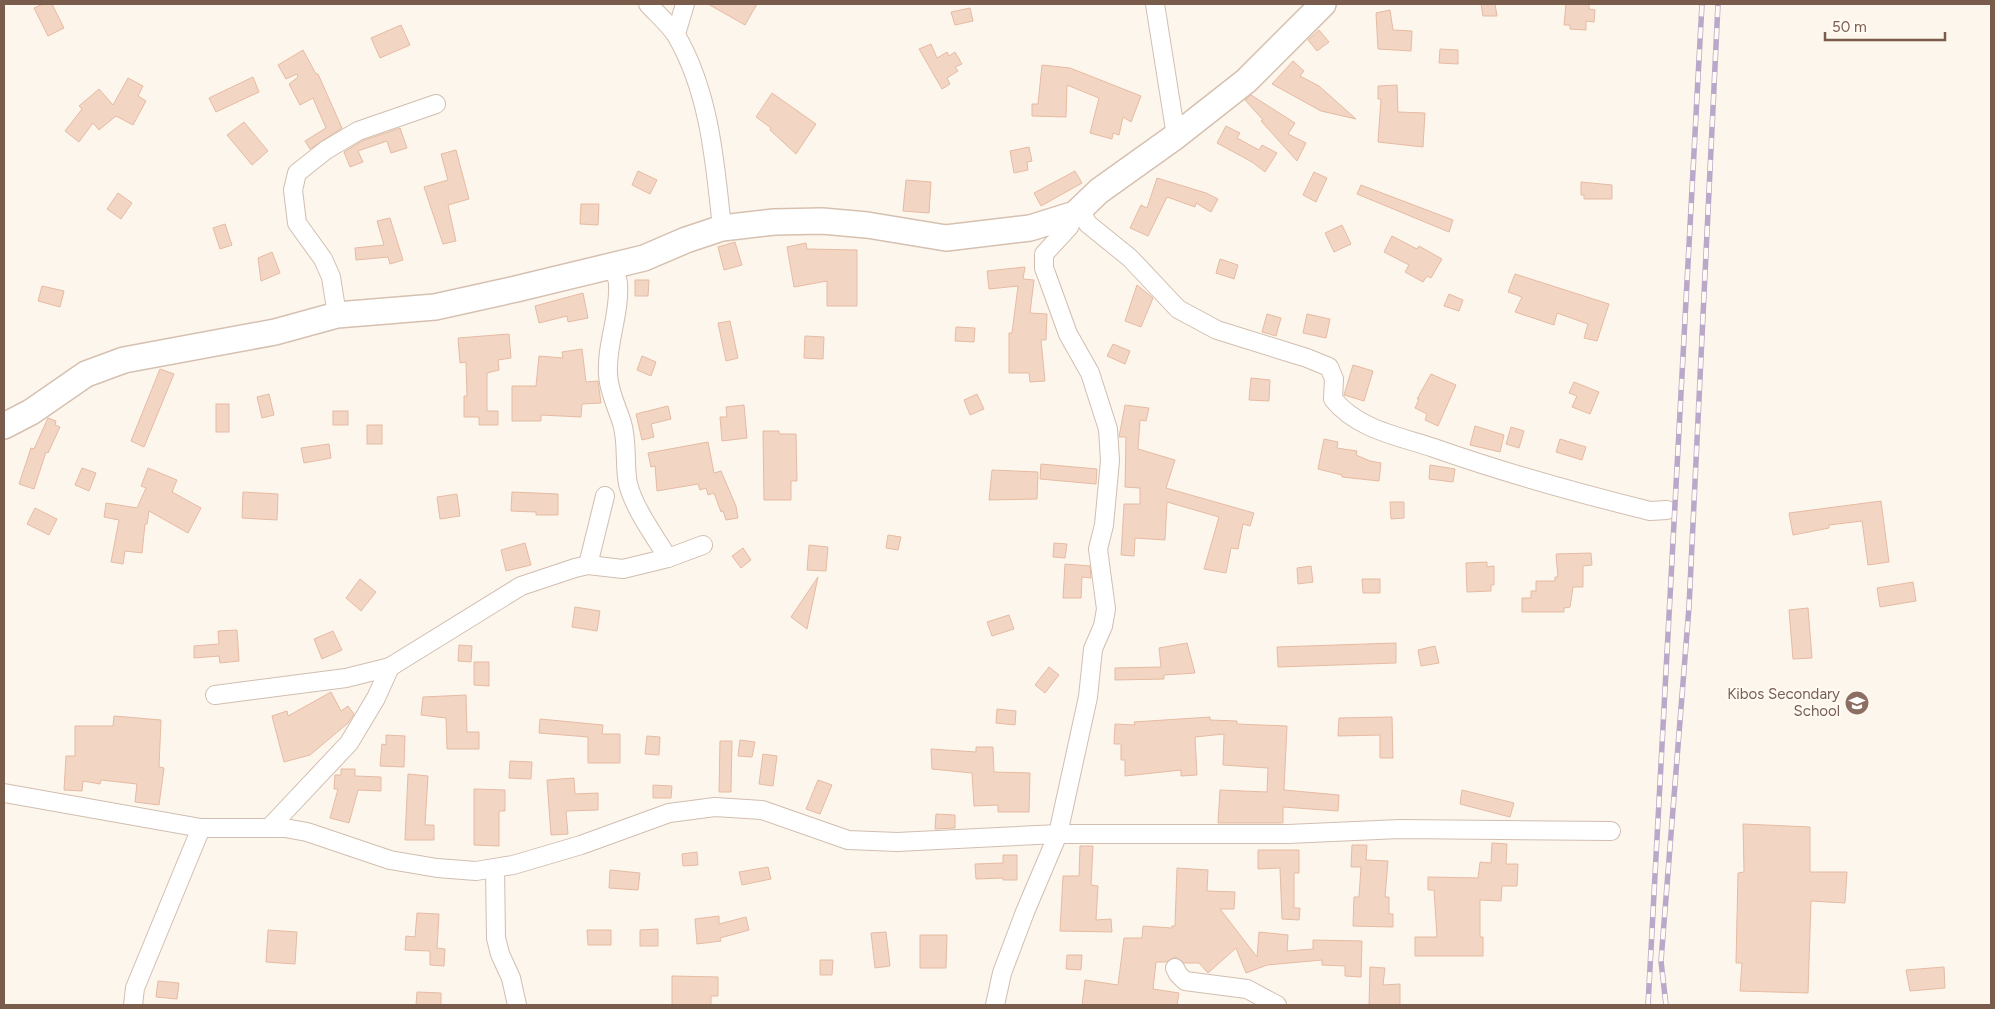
<svg xmlns="http://www.w3.org/2000/svg" width="1995" height="1009" viewBox="0 0 1995 1009" font-family="Figtree,sans-serif">
<style>
.building{fill:#f3d5c3;stroke:#e6bba3}
.lines{fill:none;stroke-linecap:round;stroke-linejoin:round}
.street-casing{stroke:#d1beb0;stroke-width:20}
.secondary-casing{stroke:#d6c0b0;stroke-width:28}
.street{stroke:#fff;stroke-width:18}
.secondary{stroke:#fff;stroke-width:25}
.rail-casing{stroke:#b9a8c9;stroke-width:5.5}
.rail{stroke:#fffaf3;stroke-width:4;stroke-dasharray:11;stroke-linecap:butt}
.labels{text-anchor:middle;dominant-baseline:central;stroke-width:4;stroke-linejoin:round;paint-order:stroke}
.education-label{font-size:15px;fill:#785e54;stroke:#fffaf3;text-anchor:end}
</style>
<rect width="100%" height="100%" fill="#fdf6ec"/>
<g class="building">
<polygon points="43,4 52,4 64,28 48,36 34,8"/>
<polygon points="708,4 757,4 745,25"/>
<polygon points="1481,4 1495,4 1497,16 1483,16"/>
<polygon points="1566,4 1589,4 1589,9 1595,10 1594,22 1586,21 1586,30 1570,29 1570,25 1564,25"/>
<polygon points="970,8 973,21 955,25 951,12"/>
<polygon points="1390,10 1393,30 1412,31 1411,51 1378,49 1376,13"/>
<polygon points="401,25 410,45 380,58 371,38"/>
<polygon points="1319,30 1329,42 1317,51 1308,40"/>
<polygon points="931,44 937,58 947,52 949,56 955,52 962,64 955,67 958,71 947,78 950,84 942,89 919,49"/>
<polygon points="1440,49 1458,50 1458,64 1439,63"/>
<polygon points="303,50 316,74 318,74 342,128 310,149 305,141 326,128 313,98 300,105 289,84 298,77 297,74 286,79 278,65"/>
<polygon points="1293,61 1304,71 1300,76 1319,86 1356,119 1321,111 1272,84"/>
<polygon points="1042,65 1070,68 1141,96 1131,122 1123,117 1119,135 1113,133 1112,139 1090,133 1099,98 1067,85 1066,117 1032,116 1032,104 1038,104"/>
<polygon points="253,77 259,92 216,112 209,98"/>
<polygon points="128,78 143,86 138,96 146,101 133,125 116,116 99,130 93,123 79,142 65,131 82,109 79,106 99,89 113,105"/>
<polygon points="1397,85 1398,112 1425,113 1423,147 1378,142 1381,99 1378,99 1378,86"/>
<polygon points="772,93 816,124 796,154 770,130 771,128 756,117"/>
<polygon points="1251,95 1295,123 1288,134 1306,143 1297,161 1261,121 1263,120 1245,100"/>
<polygon points="244,122 268,151 252,165 227,135"/>
<polygon points="1226,126 1240,133 1237,138 1259,150 1262,145 1277,153 1265,172 1252,162 1217,143"/>
<polygon points="400,128 407,148 391,153 387,141 358,151 363,162 350,167 344,152 362,141"/>
<polygon points="1029,147 1032,161 1027,162 1028,170 1014,173 1010,151"/>
<polygon points="456,150 469,199 448,205 456,241 443,244 424,187 448,180 441,154"/>
<polygon points="638,171 657,180 650,194 632,185"/>
<polygon points="1075,171 1082,183 1041,206 1034,193"/>
<polygon points="1314,172 1327,178 1316,202 1303,195"/>
<polygon points="1157,178 1206,193 1218,199 1211,212 1196,203 1195,207 1167,197 1148,236 1130,228 1141,205 1147,208"/>
<polygon points="906,180 931,182 929,213 903,211"/>
<polygon points="1581,182 1612,185 1612,199 1584,199 1584,195 1581,195"/>
<polygon points="1361,185 1453,220 1449,232 1357,194"/>
<polygon points="118,193 132,203 121,219 107,209"/>
<polygon points="581,204 599,204 598,225 580,224"/>
<polygon points="390,218 403,260 390,264 388,257 356,260 355,248 384,245 377,221"/>
<polygon points="225,224 232,245 220,249 213,228"/>
<polygon points="1342,225 1351,244 1334,252 1325,233"/>
<polygon points="1392,236 1417,249 1419,246 1442,259 1431,278 1427,276 1423,282 1405,272 1409,265 1384,252"/>
<polygon points="735,242 742,265 724,270 718,247"/>
<polygon points="806,243 807,249 857,250 857,306 827,306 827,281 794,287 787,247"/>
<polygon points="272,252 280,273 261,281 258,258"/>
<polygon points="1220,259 1238,265 1234,279 1216,273"/>
<polygon points="1025,267 1023,279 1034,280 1030,313 1047,314 1046,340 1041,340 1045,381 1030,382 1029,373 1009,373 1009,333 1012,333 1018,286 989,289 987,271"/>
<polygon points="1515,274 1609,304 1597,341 1584,338 1588,324 1557,313 1554,325 1515,312 1522,297 1508,292"/>
<polygon points="635,280 649,280 648,296 635,296"/>
<polygon points="1137,285 1153,298 1141,327 1125,321"/>
<polygon points="42,286 64,291 60,307 38,301"/>
<polygon points="583,293 588,318 568,322 567,316 539,323 535,306"/>
<polygon points="1449,294 1463,300 1459,311 1444,306"/>
<polygon points="1267,314 1281,318 1276,336 1262,332"/>
<polygon points="1307,314 1330,319 1326,338 1303,333"/>
<polygon points="730,321 738,358 726,361 718,323"/>
<polygon points="956,327 975,328 974,342 955,341"/>
<polygon points="509,334 511,358 498,360 499,370 487,373 487,411 498,411 498,425 479,425 479,417 464,417 464,396 467,396 466,362 460,363 458,338"/>
<polygon points="805,336 824,337 823,359 804,358"/>
<polygon points="1113,344 1130,351 1125,364 1107,356"/>
<polygon points="582,349 586,382 598,381 601,403 582,404 581,417 541,415 541,421 512,421 512,386 536,386 539,356 563,358 562,352"/>
<polygon points="642,356 656,362 651,376 637,370"/>
<polygon points="1353,365 1373,371 1364,401 1344,395"/>
<polygon points="160,369 174,374 144,447 131,441"/>
<polygon points="1431,374 1456,385 1438,426 1425,420 1427,414 1415,408 1419,399 1417,399"/>
<polygon points="1251,378 1270,380 1269,401 1249,400"/>
<polygon points="1574,382 1599,392 1590,414 1572,407 1577,396 1569,393"/>
<polygon points="269,394 274,415 262,418 257,397"/>
<polygon points="977,394 984,409 970,415 964,400"/>
<rect x="216" y="404" width="13" height="28"/>
<polygon points="744,405 747,438 722,441 720,417 727,417 726,407"/>
<polygon points="1125,405 1149,408 1146,421 1140,420 1138,449 1175,460 1166,488 1254,513 1250,526 1243,524 1238,549 1231,548 1226,573 1204,569 1219,517 1167,502 1165,540 1135,538 1134,556 1121,555 1124,504 1140,504 1140,488 1125,487 1126,437 1119,437"/>
<polygon points="668,406 671,419 651,424 654,437 642,440 636,414"/>
<rect x="333" y="411" width="15" height="14"/>
<polygon points="48,418 56,421 55,425 60,427 48,453 46,452 34,489 19,484 31,448 34,449"/>
<rect x="367" y="425" width="15" height="19"/>
<polygon points="1475,426 1504,435 1500,452 1470,445"/>
<polygon points="1511,427 1524,431 1519,448 1506,444"/>
<polygon points="763,431 779,431 779,434 796,434 797,481 791,481 791,500 764,500"/>
<polygon points="1324,439 1338,442 1337,448 1357,451 1356,455 1370,461 1381,463 1379,481 1342,477 1342,475 1318,469"/>
<polygon points="1560,439 1586,447 1582,460 1556,452"/>
<polygon points="708,442 714,473 721,471 736,506 738,518 726,520 723,511 721,512 714,493 708,495 706,488 700,490 698,484 657,491 655,466 651,467 648,453"/>
<polygon points="329,444 331,458 304,463 301,448"/>
<polygon points="1041,464 1097,469 1096,484 1040,479"/>
<polygon points="1430,465 1455,469 1453,482 1429,479"/>
<polygon points="82,468 96,473 89,491 75,485"/>
<polygon points="148,468 177,480 172,492 201,508 188,533 149,511 147,524 145,524 142,553 125,551 123,564 111,562 119,520 104,517 106,503 137,508 146,488 141,486"/>
<polygon points="992,470 1038,472 1037,499 989,500"/>
<polygon points="243,492 278,494 277,520 242,518"/>
<polygon points="512,492 558,494 558,515 536,515 536,512 511,511"/>
<polygon points="457,494 460,516 440,519 437,497"/>
<polygon points="1881,501 1889,562 1868,565 1862,521 1829,525 1829,528 1793,535 1789,513"/>
<polygon points="1390,502 1404,502 1404,518 1391,519"/>
<polygon points="35,508 57,519 49,535 27,524"/>
<polygon points="888,535 901,537 898,550 886,548"/>
<polygon points="525,543 531,565 506,571 501,550"/>
<polygon points="1054,543 1067,544 1065,558 1053,557"/>
<polygon points="809,545 828,547 826,571 807,570"/>
<polygon points="743,548 751,560 741,568 732,556"/>
<polygon points="1591,553 1592,565 1583,566 1583,587 1573,587 1570,607 1564,608 1564,612 1522,612 1522,598 1531,598 1531,591 1536,591 1536,581 1555,581 1555,577 1558,577 1556,554"/>
<polygon points="1487,562 1487,567 1494,566 1494,585 1491,585 1491,591 1467,592 1466,563"/>
<polygon points="1065,564 1090,566 1091,578 1082,577 1081,598 1063,598"/>
<polygon points="1311,566 1313,582 1298,584 1297,568"/>
<polygon points="818,577 807,629 791,617"/>
<polygon points="360,579 376,592 361,611 346,598"/>
<polygon points="1362,579 1380,579 1380,593 1363,593"/>
<polygon points="1913,582 1916,601 1880,607 1877,588"/>
<polygon points="575,607 600,611 597,631 572,627"/>
<polygon points="1808,608 1812,658 1793,659 1789,610"/>
<polygon points="1009,615 1014,629 992,636 987,622"/>
<polygon points="237,630 239,661 220,663 219,656 194,658 194,646 219,644 218,631"/>
<polygon points="333,631 342,650 322,659 314,639"/>
<polygon points="1187,643 1195,673 1164,675 1164,679 1115,680 1115,668 1161,667 1159,648"/>
<polygon points="1396,643 1396,663 1278,667 1277,647"/>
<polygon points="459,645 472,646 471,662 458,661"/>
<polygon points="1435,646 1439,663 1421,666 1418,650"/>
<polygon points="474,662 489,662 489,686 474,685"/>
<polygon points="1049,667 1059,675 1045,693 1035,685"/>
<polygon points="331,692 341,711 348,706 354,714 348,723 310,755 284,762 272,716 287,711 288,716"/>
<polygon points="466,695 467,732 479,732 479,749 447,749 446,718 421,715 423,697"/>
<polygon points="997,709 1016,711 1015,725 996,723"/>
<polygon points="114,716 161,720 159,767 164,768 159,805 135,802 137,784 101,780 100,784 83,781 82,791 64,790 66,756 75,756 75,726 113,726"/>
<polygon points="1210,717 1210,720 1237,721 1237,724 1287,726 1284,790 1339,795 1338,811 1283,807 1283,823 1218,823 1220,790 1267,792 1268,768 1223,765 1224,734 1195,737 1197,775 1181,776 1181,770 1125,776 1125,760 1121,760 1121,744 1114,744 1115,724 1135,725 1134,722"/>
<polygon points="1392,717 1393,758 1380,758 1380,735 1338,736 1339,718"/>
<polygon points="540,719 603,725 602,734 620,734 620,763 588,763 588,737 539,733"/>
<polygon points="386,735 405,736 404,767 380,766 382,744 386,745"/>
<polygon points="647,736 660,737 659,755 645,754"/>
<polygon points="740,740 755,742 752,757 738,756"/>
<polygon points="720,741 732,741 731,792 719,792"/>
<polygon points="976,747 993,747 994,772 1030,773 1029,812 998,812 998,805 974,806 972,773 932,769 931,749 976,752"/>
<polygon points="763,754 777,756 773,786 759,784"/>
<polygon points="510,761 532,762 531,779 509,778"/>
<polygon points="341,769 355,769 355,776 381,777 381,791 358,790 349,823 330,818 338,789 334,789 335,775 341,775"/>
<polygon points="408,774 428,776 425,825 434,825 434,840 405,840"/>
<polygon points="574,778 575,794 598,793 598,810 566,811 568,834 551,835 547,780"/>
<polygon points="818,780 832,785 820,814 806,809"/>
<polygon points="653,785 672,786 671,798 653,798"/>
<polygon points="474,789 505,790 505,811 499,811 499,846 474,845"/>
<polygon points="1462,790 1514,803 1510,817 1460,804"/>
<polygon points="936,814 955,815 955,828 935,829"/>
<polygon points="1743,824 1810,827 1810,872 1847,872 1845,903 1811,901 1808,993 1740,991 1742,963 1736,963 1738,873 1744,872"/>
<polygon points="1492,843 1507,844 1506,864 1518,864 1517,886 1502,886 1501,901 1480,900 1480,937 1483,937 1483,956 1415,956 1415,937 1437,937 1434,890 1428,890 1428,877 1478,878 1480,862 1491,863"/>
<polygon points="1352,845 1367,845 1366,860 1388,861 1385,897 1389,897 1389,914 1393,914 1393,927 1353,926 1354,897 1359,897 1361,867 1351,867"/>
<polygon points="1080,846 1093,846 1091,885 1098,886 1096,920 1111,919 1112,932 1060,931 1063,876 1079,876"/>
<polygon points="1258,850 1299,850 1299,873 1294,873 1294,908 1300,908 1299,920 1282,919 1280,868 1258,869"/>
<polygon points="697,852 698,865 683,866 682,854"/>
<polygon points="1003,855 1017,855 1017,880 1003,880 1003,878 976,879 975,864 1003,863"/>
<polygon points="768,867 771,879 742,885 739,872"/>
<polygon points="1177,868 1208,870 1207,891 1235,892 1234,909 1220,909 1257,957 1259,932 1288,935 1287,951 1313,949 1313,940 1362,941 1361,977 1345,976 1345,966 1322,965 1322,960 1267,965 1246,973 1236,948 1208,973 1199,963 1184,963 1176,957 1166,962 1156,962 1153,989 1179,993 1177,1005 1082,1005 1085,980 1118,985 1124,938 1142,938 1143,926 1172,928 1172,926 1175,926"/>
<polygon points="610,870 640,873 638,890 609,888"/>
<polygon points="417,913 439,914 437,948 445,949 444,966 430,965 430,951 405,950 406,936 415,937"/>
<polygon points="719,916 719,924 746,917 749,930 720,938 721,941 697,944 695,919"/>
<polygon points="658,929 658,946 640,946 640,930"/>
<polygon points="268,930 297,932 295,964 266,962"/>
<polygon points="587,930 611,930 611,945 588,945"/>
<polygon points="886,932 890,966 875,968 871,933"/>
<polygon points="920,935 947,935 946,968 920,968"/>
<polygon points="1067,955 1082,955 1081,970 1066,969"/>
<polygon points="820,960 833,960 832,975 820,975"/>
<polygon points="1370,967 1385,968 1383,985 1400,984 1400,1005 1369,1005"/>
<polygon points="1944,967 1945,988 1910,991 1906,970"/>
<polygon points="672,976 718,977 718,996 711,996 711,1005 672,1005"/>
<polygon points="158,981 179,983 177,999 156,997"/>
<polygon points="417,992 441,993 441,1005 416,1005"/>
</g>
<g class="lines">
<defs>
<g id="street">
<path d="M648,4c9,10 21,20 28,31 34,58 39,128 46,193"/>
<polyline points="1155,4 1176,136"/>
<polyline points="676,34 685,4"/>
<path d="M1079,209l9,15 42,34 48,51 39,21 90,28 22,9 5,12 -1,20c25,31 66,37 101,49 71,25 143,45 216,63l17,-1"/>
<path d="M613,266c1,6 5,12 5,18 2,31 -12,60 -10,91 1,17 9,32 14,48 6,20 2,41 6,61 7,26 26,51 40,74"/>
<polyline points="337,315 331,277 323,259 297,223 293,190 297,173 326,150 358,131 436,104"/>
<polyline points="588,565 605,496"/>
<polyline points="215,695 346,678 390,667 521,586 575,568 588,565 623,569 668,558 703,545"/>
<polyline points="4,793 201,828 285,828 307,832 390,860 437,868 476,871 513,865 581,845 669,813 715,807 762,810 848,840 897,842 1058,834 1288,834 1400,829 1611,831"/>
<polyline points="269,828 349,743 376,698 390,667"/>
<polyline points="495,868 496,938 500,954 511,978 517,1005"/>
<polyline points="1175,968 1178,974 1185,981 1247,989 1277,1005"/>
<polyline points="133,1005 135,988 201,828"/>
<polyline points="995,1005 1002,973 1025,912 1058,834 1088,697 1093,649 1103,626 1106,609 1098,549 1104,525 1110,461 1108,429 1090,373 1068,334 1047,276 1044,268 1044,254 1069,227 1075,214"/>
</g>
<polyline id="secondary" points="4,426 31,412 86,374 124,360 275,332 337,315 435,307 516,289 644,258 686,240 722,228 774,222 822,221 867,225 946,238 1030,228 1075,214 1099,191 1176,136 1246,81 1323,4"/>
</defs>
<use href="#street" class="street-casing"/>
<use href="#secondary" class="secondary-casing"/>
<use href="#street" class="street"/>
<use href="#secondary" class="secondary"/>
<defs>
<g id="rail">
<polyline points="1648,1005 1702,4"/>
<polyline points="1666,1005 1661,961 1689,607 1718,4"/>
</g>
</defs>
<use href="#rail" class="rail-casing"/>
<use href="#rail" class="rail"/>
</g>
<defs>
<symbol id="school-disc" viewBox="-11 -11 22 22"><circle r="9.5" fill="#8d6e63" stroke="#fffaf3"/><path d="M0-5L7-2L0 1L-7-2ZM-4 1L0 2.5L4 1V4Q0 6-4 4Z" fill="#fff"/></symbol>
</defs>
<g fill-rule="evenodd">
<use href="#school-disc" x="1843" y="689" width="28" height="28"/>
</g>
<g class="labels">
<g class="education-label">
<text x="1840" y="694">Kibos Secondary<tspan x="1840" dy="17">School</tspan></text>
</g>
</g>
<rect width="1995" height="1009" fill="none" stroke="#7a5c4d" stroke-width="10"/>
<path d="M1825 32v8h120v-8" fill="none" stroke="#7a5c4d" stroke-width="2.5"/>
<text x="1832" y="32" font-size="15" fill="#7a5c4d" stroke="#fffaf3" stroke-width="4" paint-order="stroke">50 m</text>
</svg>
